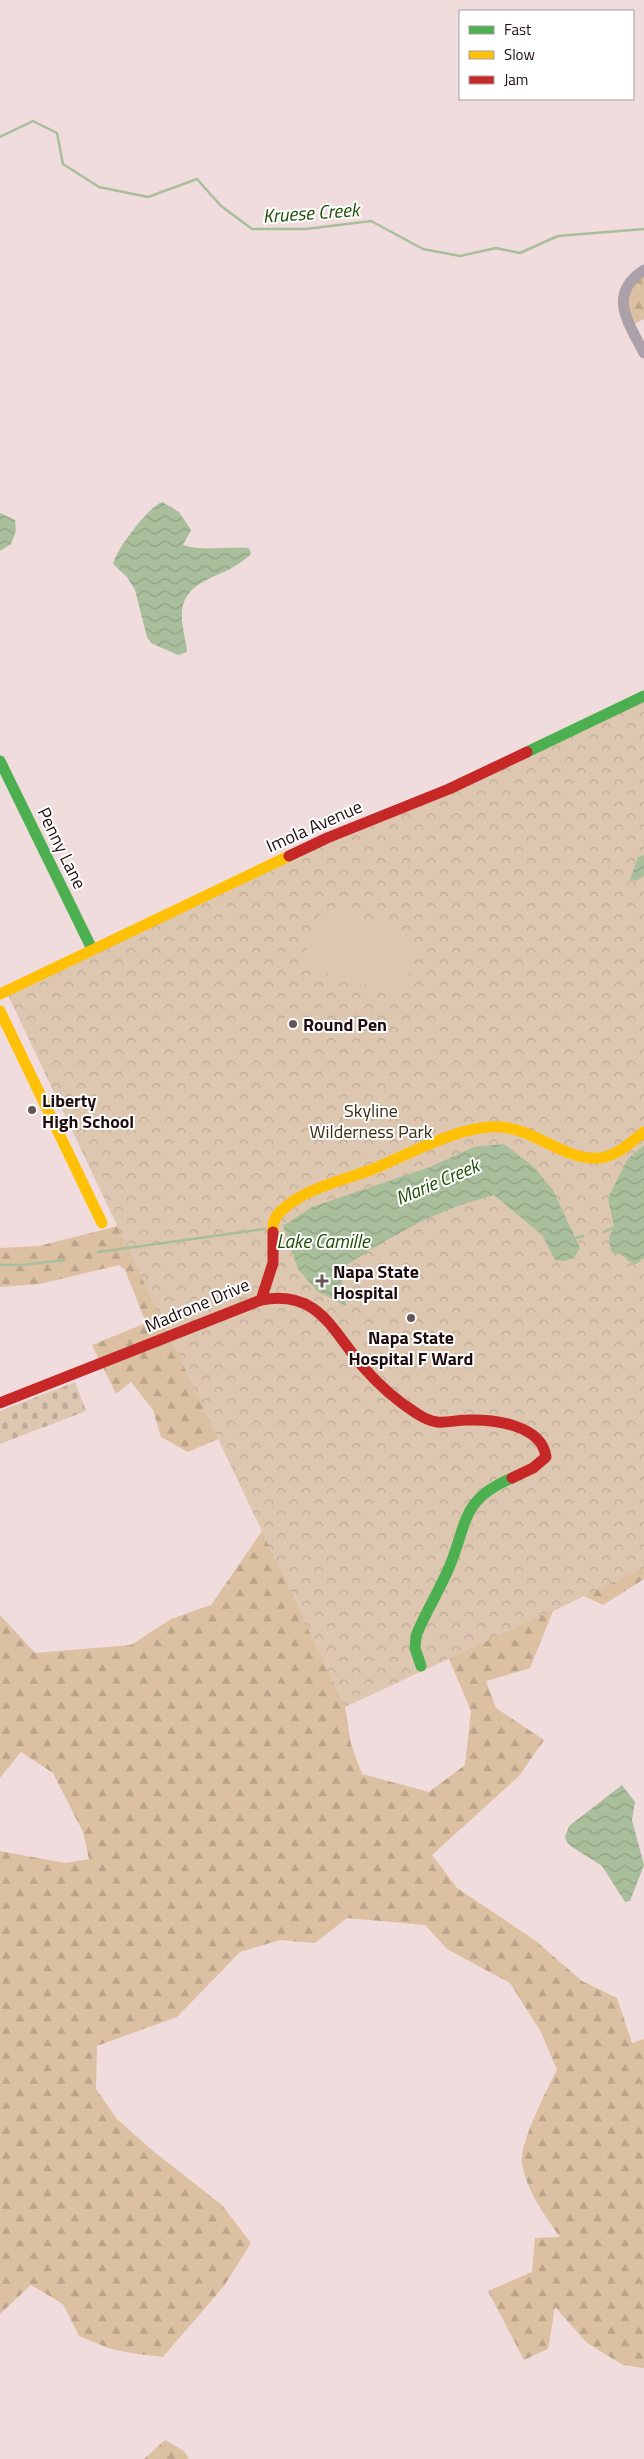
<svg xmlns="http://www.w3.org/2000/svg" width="644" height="2459" viewBox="0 0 644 2459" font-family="'Titillium Web',sans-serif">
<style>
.forest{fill:url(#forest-firs);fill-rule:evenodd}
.cemetery{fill:url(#cemetery-stones)}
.park{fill:url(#park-crowns)}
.pitch{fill:#dec7b1}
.water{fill:url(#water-waves)}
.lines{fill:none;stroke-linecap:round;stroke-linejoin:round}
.stream{stroke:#a9be9b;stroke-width:2.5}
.street{stroke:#aca0a9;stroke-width:11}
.fast{stroke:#4caf50;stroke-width:11}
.slow{stroke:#ffc107;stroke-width:11}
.jam{stroke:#c62828;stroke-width:11}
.poi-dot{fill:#685555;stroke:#fff;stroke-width:2}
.labels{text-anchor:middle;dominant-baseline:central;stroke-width:4;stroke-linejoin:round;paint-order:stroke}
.street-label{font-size:18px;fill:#1f0c0d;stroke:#fff}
.poi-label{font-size:18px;font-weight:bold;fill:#1f0c0d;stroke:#fff;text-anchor:start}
.park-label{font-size:18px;fill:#3a2b12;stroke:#fff}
.water-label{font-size:19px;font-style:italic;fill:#1c4d03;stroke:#fff}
</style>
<defs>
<pattern id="forest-firs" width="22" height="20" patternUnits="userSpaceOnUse" patternTransform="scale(1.25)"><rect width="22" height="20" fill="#dcc0a2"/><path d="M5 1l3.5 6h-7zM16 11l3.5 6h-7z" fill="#bca48a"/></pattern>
<pattern id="cemetery-stones" width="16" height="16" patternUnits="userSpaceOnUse" patternTransform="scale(1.25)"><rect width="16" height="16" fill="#dec7b1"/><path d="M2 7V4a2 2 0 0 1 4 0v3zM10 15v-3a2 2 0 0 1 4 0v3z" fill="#beaa97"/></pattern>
<pattern id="park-crowns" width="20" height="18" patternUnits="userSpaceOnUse" patternTransform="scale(1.25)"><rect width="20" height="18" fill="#dec7b1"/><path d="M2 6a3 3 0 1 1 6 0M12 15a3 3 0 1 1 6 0" fill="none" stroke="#beaa97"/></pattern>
<pattern id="water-waves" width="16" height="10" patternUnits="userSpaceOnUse" patternTransform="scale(1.25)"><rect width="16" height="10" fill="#a9be9b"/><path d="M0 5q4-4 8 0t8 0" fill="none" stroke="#91a284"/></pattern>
</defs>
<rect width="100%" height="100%" fill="#f0dcdc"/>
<g class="forest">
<polygon points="644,270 644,319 630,326 626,286"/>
<path d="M131,1188l513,70v321l-41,26 -19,-9 -31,15 -23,57 -44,13 10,27 48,32 -25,36 -87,79 25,33 79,53 46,40 35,17 15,45 12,-4v329l-21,-3 -36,-22 -32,-36 -7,42 -24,11 -36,-69 44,-19 3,-34 25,-1c-16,-23 -33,-45 -38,-74 -3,-19 25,-74 35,-93l-16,-38 -31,-49 -63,-34 -22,-24 -78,-7 -32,25 -35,-3 -40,12 -63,65 -80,29 -1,43 21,30 36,32 69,54 29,38 -27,43 -61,71 -33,-4 -22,-5 -29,-12 -16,-32 -32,-19 -31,29v-463l65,12 24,-4 -6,-27 -30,-59 -32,-21 -21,26v-163l35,38 96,-8 40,-26 40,-14 51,-74 17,-19 -33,-76 -28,3 -30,13 -27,-15 -8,-27 -22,-28 -15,12 -24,-49 54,-22 -21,-53 -6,-5 -79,19 -40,3v-39l39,-2 79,-20zM438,1603l11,56 22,52 -6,54 -36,27 -67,-18 -11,-30 -6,-37 23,-16z"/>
<polygon points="165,2440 184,2451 189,2459 144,2459"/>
</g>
<polygon class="cemetery" points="75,1382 86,1411 0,1444 0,1411"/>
<polygon class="park" points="644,696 644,1568 345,1707 6,991"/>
<g class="pitch">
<path d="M337,912l61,15c24,12 16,37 6,57 -6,2 -13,4 -20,4 -14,-1 -69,-15 -76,-27 -6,-12 4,-35 10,-45z"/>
<circle cx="293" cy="1023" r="10"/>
</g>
<g class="water">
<path d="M162,502l17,10 12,18 -8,15c22,7 43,1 66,3l2,6c-5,4 -10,9 -16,12 -17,11 -45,15 -52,39 -4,15 3,32 4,47l-9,3 -27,-12 -4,-6 -12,-47 -8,-13 -14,-13c3,-14 35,-57 49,-62z"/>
<polygon points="0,513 15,520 16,531 11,544 0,551"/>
<polygon points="644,855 644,876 636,881 630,879 638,858"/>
<path d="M504,1144l30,23 19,23 27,58 -6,10 -10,3 -9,-1 -13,-25 -48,-40c-54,13 -108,43 -154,75l6,36 -29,-15 -19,-22 -15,-43 29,-19 118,-40 44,-20z"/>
<polygon points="644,1145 644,1258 636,1264 628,1261 622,1254 615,1254 611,1251 609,1237 614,1227 608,1198 627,1160"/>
<polygon points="622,1785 635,1802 632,1820 644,1865 630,1901 625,1902 602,1866 572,1847 567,1842 565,1837 569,1826"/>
</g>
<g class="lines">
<g class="stream">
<polyline points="0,137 33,121 57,133 63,164 99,187 148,197 197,179 221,206 252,229 306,229 371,221 423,249 460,256 496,248 520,253 558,236 644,229"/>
<polyline points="604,1232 615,1227"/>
<polyline points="576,1238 583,1236"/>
<polyline points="98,1252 265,1229"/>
<polyline points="0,1265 22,1265 64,1260"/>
</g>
<path class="street" d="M644,270c-37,24 -16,52 0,83"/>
<g class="fast">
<polyline points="527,752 644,696"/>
<polyline points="0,761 92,949"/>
<path d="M421,1666l-6,-18 1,-12c9,-23 22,-43 32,-66 20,-45 11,-70 64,-92"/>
</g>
<g class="slow">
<polyline points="0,994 289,856"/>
<polyline points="0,1011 102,1223"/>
<path d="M273,1232c-1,-8 1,-14 7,-20 24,-24 62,-31 93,-43 37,-15 88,-45 129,-42 33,3 65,34 97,31 18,-2 31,-15 45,-26"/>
</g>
<g class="jam">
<polyline points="289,856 327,838 449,789 527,752"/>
<path d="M261,1300c58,-11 71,31 103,68 15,17 33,33 52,45 6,4 13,8 21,9 10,1 20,-2 30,-2 27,-1 75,5 79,37l-13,11 -21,10"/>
<polyline points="0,1403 261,1300 273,1263 273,1232"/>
</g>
</g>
<g class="poi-dot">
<circle cx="293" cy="1024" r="5"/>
<circle cx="32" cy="1110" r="5"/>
<path d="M319.5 1273.5h5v5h5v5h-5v5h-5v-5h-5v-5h5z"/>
<circle cx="411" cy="1318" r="5"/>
</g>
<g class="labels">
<g class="street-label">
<text transform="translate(314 826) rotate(-24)">Imola Avenue</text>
<text transform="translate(62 848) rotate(64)">Penny Lane</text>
<text transform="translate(197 1305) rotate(-23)">Madrone Drive</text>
</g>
<g class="poi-label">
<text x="303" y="1024">Round Pen</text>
<text x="42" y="1100">Liberty<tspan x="42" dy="21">High School</tspan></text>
<text x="333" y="1271">Napa State<tspan x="333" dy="21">Hospital</tspan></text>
<text x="411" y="1337" text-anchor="middle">Napa State<tspan x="411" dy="21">Hospital F Ward</tspan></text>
</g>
<g class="park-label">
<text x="371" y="1110">Skyline<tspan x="371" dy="21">Wilderness Park</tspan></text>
</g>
<g class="water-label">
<text transform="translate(311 212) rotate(-4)">Kruese Creek</text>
<text transform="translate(437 1181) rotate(-23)">Marie Creek</text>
<text x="323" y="1240">Lake Camille</text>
</g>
</g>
<rect x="459" y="10" width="175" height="90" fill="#ffffff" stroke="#a59e9e"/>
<rect x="469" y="26" width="25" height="8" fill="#4caf50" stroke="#a59e9e"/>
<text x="504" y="35" font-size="15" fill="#1f0c0d">Fast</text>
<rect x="469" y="51" width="25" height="8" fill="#ffc107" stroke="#a59e9e"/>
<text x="504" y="60" font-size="15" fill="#1f0c0d">Slow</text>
<rect x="469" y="76" width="25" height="8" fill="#c62828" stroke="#a59e9e"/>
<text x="504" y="85" font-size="15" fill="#1f0c0d">Jam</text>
</svg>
